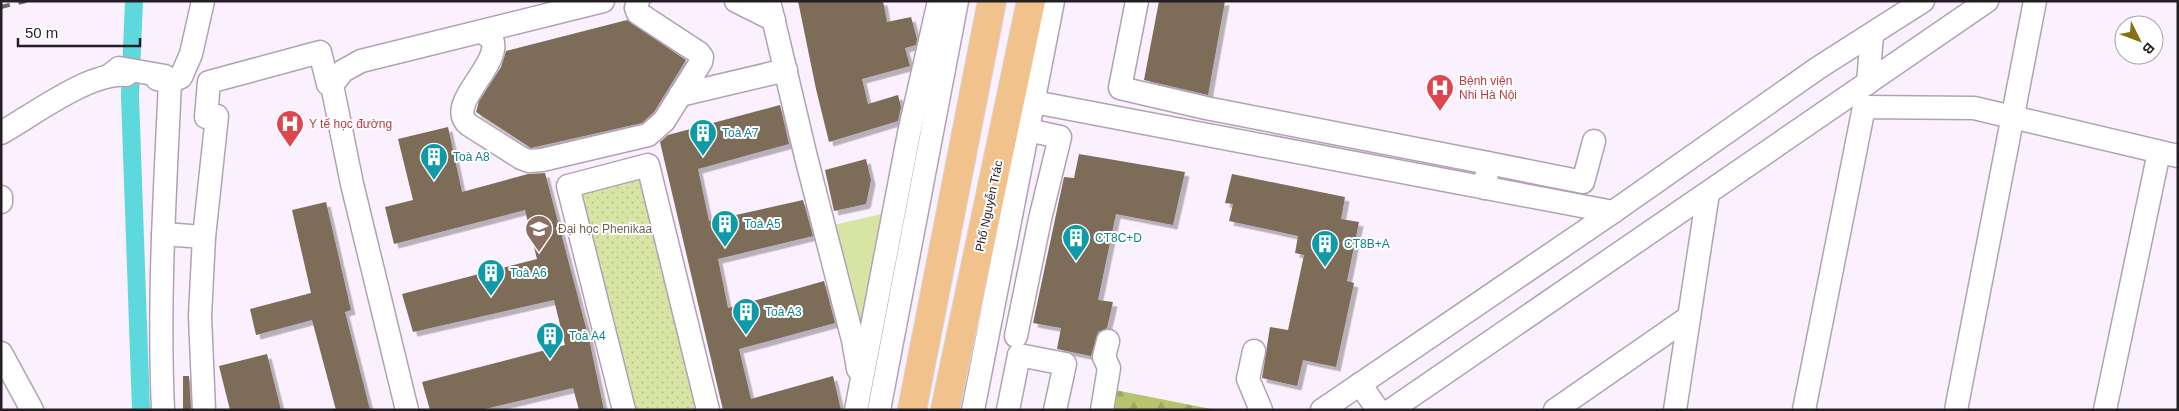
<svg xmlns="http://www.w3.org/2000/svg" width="2179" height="411" viewBox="0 0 2179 411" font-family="Helvetica,sans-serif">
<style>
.green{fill:#d8e4a3}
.forest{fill:url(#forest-firs)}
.park{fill:url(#park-dots)}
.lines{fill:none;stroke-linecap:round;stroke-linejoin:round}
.canal{stroke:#5dd9dd;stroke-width:18}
.building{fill:#7b6c58;filter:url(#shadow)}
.minor-casing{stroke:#b2a1b5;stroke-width:25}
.major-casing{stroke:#d8d6d8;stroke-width:30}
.minor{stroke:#fff;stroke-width:22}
.major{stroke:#f1c28b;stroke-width:28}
.rail{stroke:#6e666f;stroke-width:4;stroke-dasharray:9 9;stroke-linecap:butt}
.labels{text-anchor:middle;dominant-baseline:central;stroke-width:4;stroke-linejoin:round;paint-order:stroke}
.health-label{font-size:12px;fill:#be3a42;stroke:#fff;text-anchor:start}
.culture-label{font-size:12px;fill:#0d838f;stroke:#fff;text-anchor:start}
.street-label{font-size:12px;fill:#241e25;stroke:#fff}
.education-label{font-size:12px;fill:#785e54;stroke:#fff;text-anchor:start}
</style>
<defs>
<pattern id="forest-firs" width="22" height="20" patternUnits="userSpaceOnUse" patternTransform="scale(1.25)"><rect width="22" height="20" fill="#b6c470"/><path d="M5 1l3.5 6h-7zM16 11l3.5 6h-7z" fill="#9ca861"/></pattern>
<pattern id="park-dots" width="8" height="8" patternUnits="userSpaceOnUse" patternTransform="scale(1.25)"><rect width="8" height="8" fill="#d8e4a3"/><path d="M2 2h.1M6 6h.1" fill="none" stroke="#b9c38c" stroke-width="1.8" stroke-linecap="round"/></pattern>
<filter id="shadow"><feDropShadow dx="4.5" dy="4.5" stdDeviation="0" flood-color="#0004"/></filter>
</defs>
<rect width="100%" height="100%" fill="#fbf0fd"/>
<polygon class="green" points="886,213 863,332 829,226"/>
<polygon class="forest" points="1115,390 1216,410 1112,410"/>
<polygon class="park" points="648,165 708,410 624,410 568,186"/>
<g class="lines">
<polyline class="canal" points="134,1 130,96 141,410"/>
</g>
<g class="building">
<polygon points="798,1 883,1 887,22 911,17 917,39 916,45 905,48 910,66 862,79 868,104 898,95 901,107 898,121 829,142 816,89"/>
<polygon points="1159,1 1225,1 1208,95 1144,80"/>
<polygon points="627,20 686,60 654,112 642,123 531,148 476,112 479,101 501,67 506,51"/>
<polygon points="780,105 789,144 698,169 709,221 803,200 813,236 718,259 728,308 824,281 835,323 739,349 751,399 833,376 841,410 723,410 660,142 668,135"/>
<polygon points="448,127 462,192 528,174 545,173 589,339 604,410 579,410 573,388 481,410 430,410 422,382 565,345 554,300 413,332 402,294 537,259 525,210 394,244 385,207 413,200 398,139"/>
<polygon points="1079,154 1185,172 1173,225 1116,214 1098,300 1113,302 1107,328 1098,332 1091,356 1057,349 1061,328 1033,323 1064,177 1074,178"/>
<polygon points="866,159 871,180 866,204 834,211 825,170"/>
<polygon points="1232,174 1345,197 1341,219 1359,222 1347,281 1354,283 1336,367 1303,360 1297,386 1262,378 1270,327 1288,330 1304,255 1295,253 1298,236 1229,221 1233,204 1225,203"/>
<polygon points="326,202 351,310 345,312 370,410 336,410 312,320 256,335 250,309 311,293 292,210"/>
<polygon points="267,354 281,410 230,410 219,366"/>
<polygon points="183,376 189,376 191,410 183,410"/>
</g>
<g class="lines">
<defs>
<g id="minor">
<polyline points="736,1 774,20"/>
<polyline points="769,1 806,157 853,340 858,369"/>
<polyline points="1137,1 1120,88 1206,108 1488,163 1485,188"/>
<path d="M482,32l10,7c11,26 -49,65 -23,86l52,33 8,3 13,-1 106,-25 16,-14 37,-59 1,-5 -3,-4 -61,-40 -2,-5 2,-7"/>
<path d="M110,75l9,-7 46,8 5,6c-5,109 -12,218 -7,328"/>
<polyline points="157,79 170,82 181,77 191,54 203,1"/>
<polyline points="1868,83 1872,35"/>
<polyline points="680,95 786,70"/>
<polyline points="1034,102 1613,212"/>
<path d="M1,133c32,-18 88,-61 125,-58"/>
<polyline points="1488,163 1583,182 1594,141"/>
<polyline points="1,197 1,202"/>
<polyline points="163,234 204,237"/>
<polyline points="1016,336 1040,219 1060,137 1028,130"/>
<polyline points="1254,351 1248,379 1261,410"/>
<polyline points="1,353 32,410"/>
<polyline points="1360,384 1378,410"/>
<polyline points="204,410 200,316 204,237 217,116 206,117 209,82 320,52 328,84 333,82"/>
<polyline points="407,410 352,184 332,85 343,71 361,61 603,1"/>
<polyline points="624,410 568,186 648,165 708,410"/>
<polyline points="856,410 909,133 939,1"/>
<polyline points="879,410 957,1"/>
<polyline points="973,410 1053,1"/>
<polyline points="1008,410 1019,355 1065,364 1055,410"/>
<polyline points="1102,410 1109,368 1104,357 1108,341"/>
<polyline points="1322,410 1613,212 1818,68 1923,1"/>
<polyline points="1391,410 1987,1"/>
<polyline points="1555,410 1689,317"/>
<polyline points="1675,410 1708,193"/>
<polyline points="1804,410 1864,107 1974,108 2178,156"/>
<polyline points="1956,410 2035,1"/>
<polyline points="2105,410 2159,152"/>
</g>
<g id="major">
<polyline points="912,410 992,1"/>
<polyline points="945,410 1031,1"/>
</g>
</defs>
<use href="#minor" class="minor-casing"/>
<use href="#major" class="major-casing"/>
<use href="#minor" class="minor"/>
<use href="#major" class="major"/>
<polyline class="rail" points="1,7 26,1"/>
</g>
<defs>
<symbol id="hospital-pin" viewBox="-11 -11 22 30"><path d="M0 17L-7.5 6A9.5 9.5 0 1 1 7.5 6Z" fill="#e0444e" stroke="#fff"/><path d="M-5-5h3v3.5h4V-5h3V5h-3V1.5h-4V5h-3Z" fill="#fff"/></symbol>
<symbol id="building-pin" viewBox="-11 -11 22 30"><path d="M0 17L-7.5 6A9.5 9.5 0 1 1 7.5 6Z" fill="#0f9aa8" stroke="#fff"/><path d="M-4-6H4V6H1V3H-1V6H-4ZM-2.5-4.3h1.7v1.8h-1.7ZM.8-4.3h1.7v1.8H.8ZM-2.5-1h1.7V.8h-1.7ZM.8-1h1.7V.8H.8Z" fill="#fff"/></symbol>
<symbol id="university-pin" viewBox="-11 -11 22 30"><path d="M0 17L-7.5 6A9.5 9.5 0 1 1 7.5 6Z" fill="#8d6e63" stroke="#fff"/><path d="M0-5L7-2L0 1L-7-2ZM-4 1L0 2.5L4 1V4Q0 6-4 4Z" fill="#fff"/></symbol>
</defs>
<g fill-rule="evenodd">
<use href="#hospital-pin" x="1424" y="72" width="32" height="43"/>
<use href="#hospital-pin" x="274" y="108" width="32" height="43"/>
<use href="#building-pin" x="687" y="117" width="32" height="43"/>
<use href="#building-pin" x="418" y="141" width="32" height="43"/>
<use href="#building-pin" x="709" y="208" width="32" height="43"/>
<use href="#university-pin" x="523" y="213" width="32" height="43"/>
<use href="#building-pin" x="1060" y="222" width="32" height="43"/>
<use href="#building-pin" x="1309" y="228" width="32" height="43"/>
<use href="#building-pin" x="475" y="257" width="32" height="43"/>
<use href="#building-pin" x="730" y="296" width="32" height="43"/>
<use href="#building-pin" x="534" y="320" width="32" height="43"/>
</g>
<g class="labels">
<g class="health-label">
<text x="1459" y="81">Bệnh viện<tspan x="1459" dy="14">Nhi Hà Nội</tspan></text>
<text x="309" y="124">Y tế học đường</text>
</g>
<g class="culture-label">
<text x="722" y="133">Toà A7</text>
<text x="453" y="157">Toà A8</text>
<text x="744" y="224">Toà A5</text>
<text x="1095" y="238">CT8C+D</text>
<text x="1344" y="244">CT8B+A</text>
<text x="510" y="273">Toà A6</text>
<text x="765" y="312">Toà A3</text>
<text x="569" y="336">Toà A4</text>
</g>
<g class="street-label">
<text transform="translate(989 206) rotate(-78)">Phố Nguyễn Trác</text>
</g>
<g class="education-label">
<text x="558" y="229">Đại học Phenikaa</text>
</g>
</g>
<rect width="2179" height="411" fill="none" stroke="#241e25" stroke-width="5"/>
<g transform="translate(2139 40) rotate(132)"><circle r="24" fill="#ffffff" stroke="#a7a5a8"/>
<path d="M0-4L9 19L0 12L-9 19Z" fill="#857011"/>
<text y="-8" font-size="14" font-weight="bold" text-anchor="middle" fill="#241e25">B</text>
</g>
<path d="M18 38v8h122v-8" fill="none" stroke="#241e25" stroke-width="2.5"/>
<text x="25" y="38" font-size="15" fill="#241e25" stroke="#ffffff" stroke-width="4" paint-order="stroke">50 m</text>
</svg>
